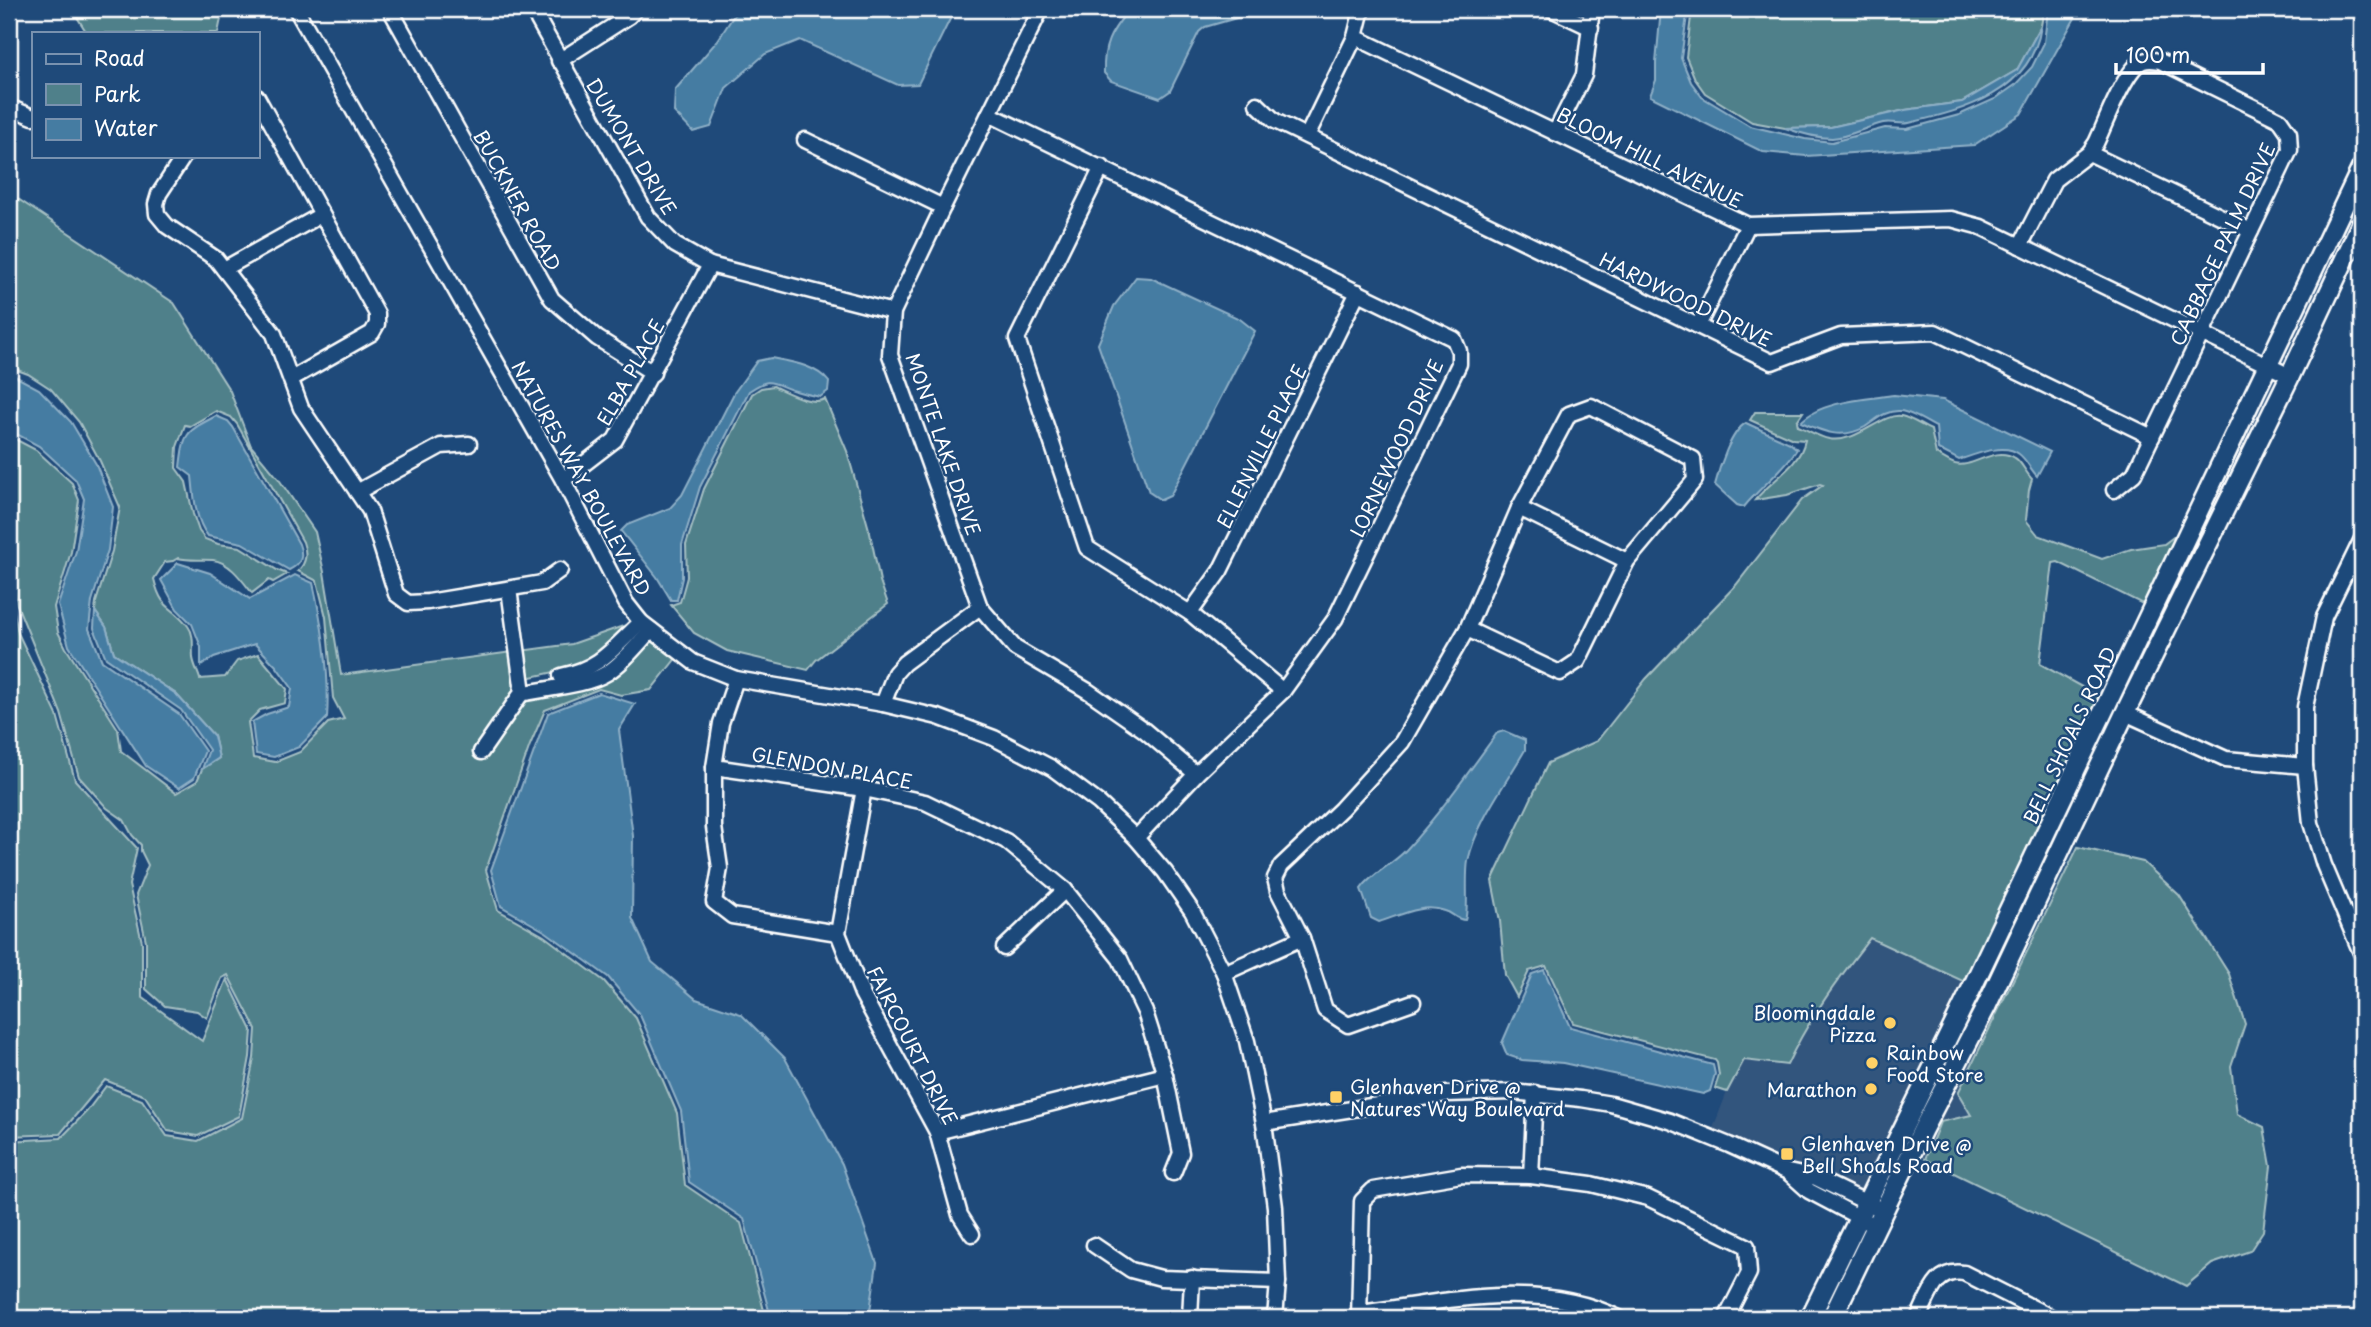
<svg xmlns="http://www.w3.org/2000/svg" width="2371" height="1327" viewBox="0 0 2371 1327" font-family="'Playpen Sans',sans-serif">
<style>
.built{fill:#33547d}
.green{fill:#4f808a;stroke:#a7c0c4;stroke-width:2;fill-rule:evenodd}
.water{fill:#457ca2;stroke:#8fb0c7;stroke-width:2}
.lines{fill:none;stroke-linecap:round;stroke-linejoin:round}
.minor-casing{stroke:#fff;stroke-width:19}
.major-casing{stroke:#fff;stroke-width:23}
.minor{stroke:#1f4a7a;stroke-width:14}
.major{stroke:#1f4a7a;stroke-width:18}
.poi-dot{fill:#ffd166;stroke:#1f4a7a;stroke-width:2.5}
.labels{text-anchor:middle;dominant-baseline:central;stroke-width:5;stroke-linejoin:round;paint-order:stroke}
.street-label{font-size:19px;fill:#fff;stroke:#1f4a7a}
.poi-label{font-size:19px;fill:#fff;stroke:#1f4a7a;text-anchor:start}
</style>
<rect width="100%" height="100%" fill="#1f4a7a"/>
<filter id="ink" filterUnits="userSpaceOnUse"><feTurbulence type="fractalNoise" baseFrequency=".0143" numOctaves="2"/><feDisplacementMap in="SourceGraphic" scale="14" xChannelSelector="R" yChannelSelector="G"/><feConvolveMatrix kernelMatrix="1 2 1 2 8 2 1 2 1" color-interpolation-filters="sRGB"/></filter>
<g filter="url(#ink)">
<g class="built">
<polygon points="1870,938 1967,983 1874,1200 1790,1167 1712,1131 1727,1092 1744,1060 1787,1065 1802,1032 1824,997"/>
<polygon points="1985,991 2003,1001 1958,1093 1972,1116 1940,1122 1925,1159 1909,1152"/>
</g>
<g class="green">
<polygon points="72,9 223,9 218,33 87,33"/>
<polygon points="1692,9 2044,9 2041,26 2017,70 1962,102 1905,110 1831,127 1785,128 1752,122 1705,93 1695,79 1686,57"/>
<path d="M9,193l165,110 56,88 21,55 27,32 37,54 9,40 17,103 231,-31 60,-21 -36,34 -19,10 -55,12 -7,16 -42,58 8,6 44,-61 70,-14 56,-46 26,19 -26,33 -30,5 -22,-6 -54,21 -15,35 -44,125 12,40 46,26 60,45 32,37 41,95 8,72 56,38 25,95h-757v-177l52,-3 26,-27 19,-25 36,14 25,36 31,5 44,-23 12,-60 2,-29 -28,-54 -6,3 -15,40 -10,-7 -32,-5 -19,-17v-48l-10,-46 12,-30 -7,-14v-6l-9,-10 -8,-15 -17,-12 -28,-31 -18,-64 -44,-108 -8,-37v-132l27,14 36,33 7,17 -8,52 -17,55 4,25 8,16 52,81 3,22 55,42 21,-12 5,-12 17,-11 -5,-22 -38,-42 -62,-41 -8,-26 -11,-16 1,-9 16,-51 8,-44 -20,-46 -21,-39 -28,-33 -23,-15 -19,-7zM216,411l15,6 6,7 66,118c4,11 4,20 -5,29l19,10 9,36 7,81 11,21 -16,4 -28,29 -25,10 -22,-4 -5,-36 12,-12 25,-7 2,-14 -29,-35 -21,7 -12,16 -25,2c-2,-7 -6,-14 -7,-21 -1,-11 2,-23 -5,-32 -16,-22 -26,-14 -34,-47l11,-17 8,-1 5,-3c12,3 23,1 35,2 17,2 29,20 39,33l17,-13 4,2 14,-8 -10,-4 -37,-23 -22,-3 -13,-5 -6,-8 -6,-17 -7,-32 -10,-14 1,-21 8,-22 5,1z"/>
<path d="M773,386c14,6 38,20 52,13l22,52 23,82 10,48 8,23 -72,56 -8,10 -81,-19 -33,-18 -23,-28 9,-3 7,-25 -1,-32 18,-56 48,-95 9,-6z"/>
<path d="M1755,412h48l-6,9 1,5c10,4 21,11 31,13 29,5 52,-26 72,-23 10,2 21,10 30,14l5,24c6,3 13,8 19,10 18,5 39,-19 60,-6 6,3 11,15 17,21l-3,11 -3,30 12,15 64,24 29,-10 33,-5 12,-9 -31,90v-19l-2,-2 -85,-42 -5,1 -13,101 69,38 -142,281 -97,-45c-33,43 -60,78 -83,127l-43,-5 -17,32 -12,-4 4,-13 -2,-12 -2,-3 -142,-37 -27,-57 -17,5 -12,26 -12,-22 -5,-54 -8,-40 56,-118 49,-22 49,-62 90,-94 66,-85 21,-15 -3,-1 -33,11 -32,5c16,-20 45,-34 50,-60l-12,-1 -43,-19z"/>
<polygon points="9,586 18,633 57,715 75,780 137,848 129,885 142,942 142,997 202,1041 227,979 252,1030 250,1057 239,1116 198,1136 168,1131 145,1096 105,1080 60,1134 9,1136"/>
<polygon points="2078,847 2143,862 2179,895 2229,974 2245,1024 2231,1066 2237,1114 2264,1127 2271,1166 2263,1231 2250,1251 2212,1264 2186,1286 1925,1159 1940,1122 1971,1115 1958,1093"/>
</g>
<g class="water">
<polygon points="738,9 955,9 918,84 898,85 800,40 765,54 726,88 711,127 693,132 674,112 675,90 718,40"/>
<path d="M1151,9l22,4 11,-4h84l-63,18 -6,5 -29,59 -10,7 -49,-17 -7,-8c-1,-28 6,-40 23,-61z"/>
<polygon points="1661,9 1688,9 1681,58 1691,82 1702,97 1750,126 1805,139 1832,142 1885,128 1907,129 1959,115 1995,99 2015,85 2032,67 2044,43 2048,9 2080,9 2021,114 1974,145 1806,156 1763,152 1650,96 1656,80 1656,63"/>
<path d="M2041,26c-9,66 -76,84 -132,97 -8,2 -17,-2 -26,0 -17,4 -34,14 -51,15 -16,0 -33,-5 -47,-10l46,-1 74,-17 57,-8 55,-32z"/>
<polygon points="1136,277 1151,278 1240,319 1255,331 1170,496 1161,500 1149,492 1098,344 1114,306"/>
<path d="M771,358c20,4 45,7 58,24l-1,9 -8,6c-9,-2 -19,-4 -28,-7 -22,-8 -22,-13 -43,1l-49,96 -18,58v33l-5,22h-6l-14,-23 -36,-46 6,-6 43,-17 12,-13 52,-102 23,-32z"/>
<polygon points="9,373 39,389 71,422 96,464 113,507 108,550 92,601 89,629 102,661 179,714 205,751 194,778 179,788 146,766 69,646 58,605 76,551 84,499 76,480 39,446 9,430"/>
<path d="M1894,395l49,5 107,52 -13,24c-6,-6 -11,-17 -18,-22 -15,-12 -45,1 -60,6l-21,-11 -2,-22c-10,-5 -25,-15 -36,-16 -15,-1 -24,9 -35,16 -23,13 -42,5 -64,-5 19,-21 66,-23 93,-27z"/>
<path d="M216,416l12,5 5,6 66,117c5,13 2,20 -10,26l-47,-27 -34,-7c-13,-16 -14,-40 -16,-60l-12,-9c4,-34 5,-35 36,-51z"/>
<path d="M1746,423l44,20 7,6c-14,22 -36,37 -53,58l-7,-2 -22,-20c4,-17 16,-54 31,-62z"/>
<path d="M178,563l32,10 40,26 45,-24 18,8c10,44 17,91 14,135l-28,29 -25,10 -18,-3 -4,-32 15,-8 22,-7 3,-19 -16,-22 -21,-22 -41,13 -13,9v-19l-9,-23 -15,-15 -16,-29z"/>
<polygon points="95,611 106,627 114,653 176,694 214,736 219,758 202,769 209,750 181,710 106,658 94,628"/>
<polygon points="599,693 635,704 619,730 633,836 632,918 652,962 696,999 741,1014 785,1058 842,1164 877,1263 869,1318 771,1318 744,1219 689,1182 681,1111 640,1015 608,977 546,932 501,906 491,870 548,713"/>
<path d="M1504,731l21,9v10c-20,35 -48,71 -57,111 -3,16 1,50 -3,59 -9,0 -12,-7 -20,-9 -22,-8 -44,4 -66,11l-8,-4 -10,-29c10,-15 31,-24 45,-39 34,-37 62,-77 91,-117z"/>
<polygon points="1544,970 1570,1027 1713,1065 1715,1074 1710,1091 1703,1094 1563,1063 1522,1060 1507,1055 1502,1043 1532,974"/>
</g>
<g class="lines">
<defs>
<g id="minor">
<polyline points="296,9 563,480 626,603 641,622 693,662 736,679 883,704 938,717 994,738 1052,768 1099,803 1136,838 1165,872 1192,911 1224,973 1247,1041 1264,1123 1275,1207 1278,1282 1275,1318"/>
<polyline points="390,9 552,299 597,338 653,373"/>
<polyline points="532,9 648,217 675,245 710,265 893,312"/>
<polyline points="1041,9 943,207 893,312 890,355 980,607 1015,648 1088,691 1144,730 1196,774"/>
<polyline points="1551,9 1591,28"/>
<polyline points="1355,37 1748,225 1951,219 1981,227 2290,376"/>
<polyline points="559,61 629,16 636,9"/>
<polyline points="257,97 377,314 377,324 372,333 291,379"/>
<polyline points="1257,104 1275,121 1772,362 1841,336 1935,332 2152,437"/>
<polyline points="9,107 33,117"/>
<polyline points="989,114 1454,339 1459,351 1459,364 1335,619 1283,691 1196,774 1136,838"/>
<polyline points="1555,133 1584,75 1592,9"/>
<polyline points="1307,136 1355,37 1362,9"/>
<polyline points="805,140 943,207"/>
<polyline points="2089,153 2251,231"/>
<polyline points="184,156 159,194 156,204 157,214 167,226 216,259 274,334 301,408 370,511 396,594 408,603 428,602 542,583 560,570"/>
<polyline points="1102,167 1017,339 1087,548 1190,613 1283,691"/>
<path d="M2020,246l34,-66 35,-27 7,-10c9,-18 29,-75 47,-82 6,-2 11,-1 17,0l120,59 9,13 1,17 -156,324 -20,16"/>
<polyline points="224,269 321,215"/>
<polyline points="1698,326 1748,225"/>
<polyline points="563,480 615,440 710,265"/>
<polyline points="357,492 441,446 469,444"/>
<polyline points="1519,508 1627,561"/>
<polyline points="2362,539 2324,617 2305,707 2305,766 2311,823 2324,865 2362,955"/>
<polyline points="1190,613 1220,571 1358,292"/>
<path d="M561,676c40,-8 51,-27 80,-54"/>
<polyline points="736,679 721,723 714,767 714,827 720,868 714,902 732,916 838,933"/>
<path d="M521,694c25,-6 65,-8 86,-21 17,-11 30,-28 44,-43"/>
<polyline points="883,704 895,673 904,663 980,607"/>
<polyline points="2125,713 2226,759 2305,766"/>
<polyline points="481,752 521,694 522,685 509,589"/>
<polyline points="714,767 864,789 925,802 1006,841 1065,890 1120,959 1145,1012 1165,1075 1181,1153 1173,1173"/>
<polyline points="864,789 838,933 862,994 937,1132 960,1215 972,1234"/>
<polyline points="1004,948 1065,890"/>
<polyline points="1224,973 1302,938"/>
<polyline points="1413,1002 1348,1025 1325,1010 1302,938 1278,891 1275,878 1281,866 1341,809 1402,742 1467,629 1519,508 1569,414 1591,406 1693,459 1695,480 1627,561 1578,661 1560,673 1467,629"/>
<polyline points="1264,1123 1447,1094 1512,1092 1581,1099 1611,1104 1670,1121 1729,1145 1788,1172 1816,1178 1884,1211"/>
<polyline points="937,1132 1165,1075"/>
<polyline points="1789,1173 1809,1191 1877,1227"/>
<polyline points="1531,1176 1535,1093"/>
<polyline points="1094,1245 1131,1270 1161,1278 1278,1282"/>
<path d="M1359,1313c85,-11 178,-35 260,5"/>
<polyline points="1190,1318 1192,1278"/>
<polyline points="1359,1318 1362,1201 1373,1190 1461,1175 1531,1176 1591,1184 1648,1198 1747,1246 1749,1273 1726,1318"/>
<path d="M1918,1318c11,-21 17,-50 46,-45l89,45"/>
</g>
<g id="major">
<polyline points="1810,1318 1968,996 2362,167"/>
<polyline points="1832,1318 1923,1129 1987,1005 2125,713 2290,376 2362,222"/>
</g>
</defs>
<use href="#minor" class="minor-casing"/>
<use href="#major" class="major-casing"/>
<use href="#minor" class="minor"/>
<use href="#major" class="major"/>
</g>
</g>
<g class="poi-dot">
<circle cx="1890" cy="1023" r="7"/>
<circle cx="1872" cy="1063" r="7"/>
<circle cx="1871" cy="1089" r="7"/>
<rect x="1329" y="1090" width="14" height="14" rx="3.5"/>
<rect x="1780" y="1147" width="14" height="14" rx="3.5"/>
</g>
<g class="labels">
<g class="street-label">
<text transform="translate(632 146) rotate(59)">DUMONT DRIVE</text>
<text transform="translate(1650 157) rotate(26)">BLOOM HILL AVENUE</text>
<text transform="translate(518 200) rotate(61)">BUCKNER ROAD</text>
<text transform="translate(2222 244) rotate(-65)">CABBAGE PALM DRIVE</text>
<text transform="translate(1686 299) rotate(26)">HARDWOOD DRIVE</text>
<text transform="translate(630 372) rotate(-61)">ELBA PLACE</text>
<text transform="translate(944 444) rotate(71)">MONTE LAKE DRIVE</text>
<text transform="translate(1261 446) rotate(-64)">ELLENVILLE PLACE</text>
<text transform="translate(1396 448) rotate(-65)">LORNEWOOD DRIVE</text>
<text transform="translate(582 478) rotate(61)">NATURES WAY BOULEVARD</text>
<text transform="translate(2069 735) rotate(-65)">BELL SHOALS ROAD</text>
<text transform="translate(832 767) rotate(10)">GLENDON PLACE</text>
<text transform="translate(913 1045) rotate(63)">FAIRCOURT DRIVE</text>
</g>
<g class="poi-label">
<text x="1876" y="1012" text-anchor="end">Bloomingdale<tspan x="1876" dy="22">Pizza</tspan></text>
<text x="1886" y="1052">Rainbow<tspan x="1886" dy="22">Food Store</tspan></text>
<text x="1350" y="1086">Glenhaven Drive @<tspan x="1350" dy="22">Natures Way Boulevard</tspan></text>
<text x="1857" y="1089" text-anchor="end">Marathon</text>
<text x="1801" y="1143">Glenhaven Drive @<tspan x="1801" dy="22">Bell Shoals Road</tspan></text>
</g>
</g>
<rect width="2371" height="1327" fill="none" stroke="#1f4a7a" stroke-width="35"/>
<rect x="18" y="18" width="2336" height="1292" fill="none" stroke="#fff" stroke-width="2.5" filter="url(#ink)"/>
<rect x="32" y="32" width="228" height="126" fill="#1f4a7a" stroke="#7992af" stroke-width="2"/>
<rect x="46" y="54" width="35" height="10" fill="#1f4a7a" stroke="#7992af" stroke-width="2"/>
<text x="94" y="66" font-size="21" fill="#ffffff">Road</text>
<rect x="46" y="84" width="35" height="21" fill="#4f808a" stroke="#7992af" stroke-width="2"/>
<text x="94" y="102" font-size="21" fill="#ffffff">Park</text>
<rect x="46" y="119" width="35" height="21" fill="#457ca2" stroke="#7992af" stroke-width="2"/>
<text x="94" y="136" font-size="21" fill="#ffffff">Water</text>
<path d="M2116 63v10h147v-10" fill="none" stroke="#ffffff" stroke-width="3.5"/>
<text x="2126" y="63" font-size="21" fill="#ffffff" stroke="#1f4a7a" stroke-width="5" paint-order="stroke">100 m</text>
</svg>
